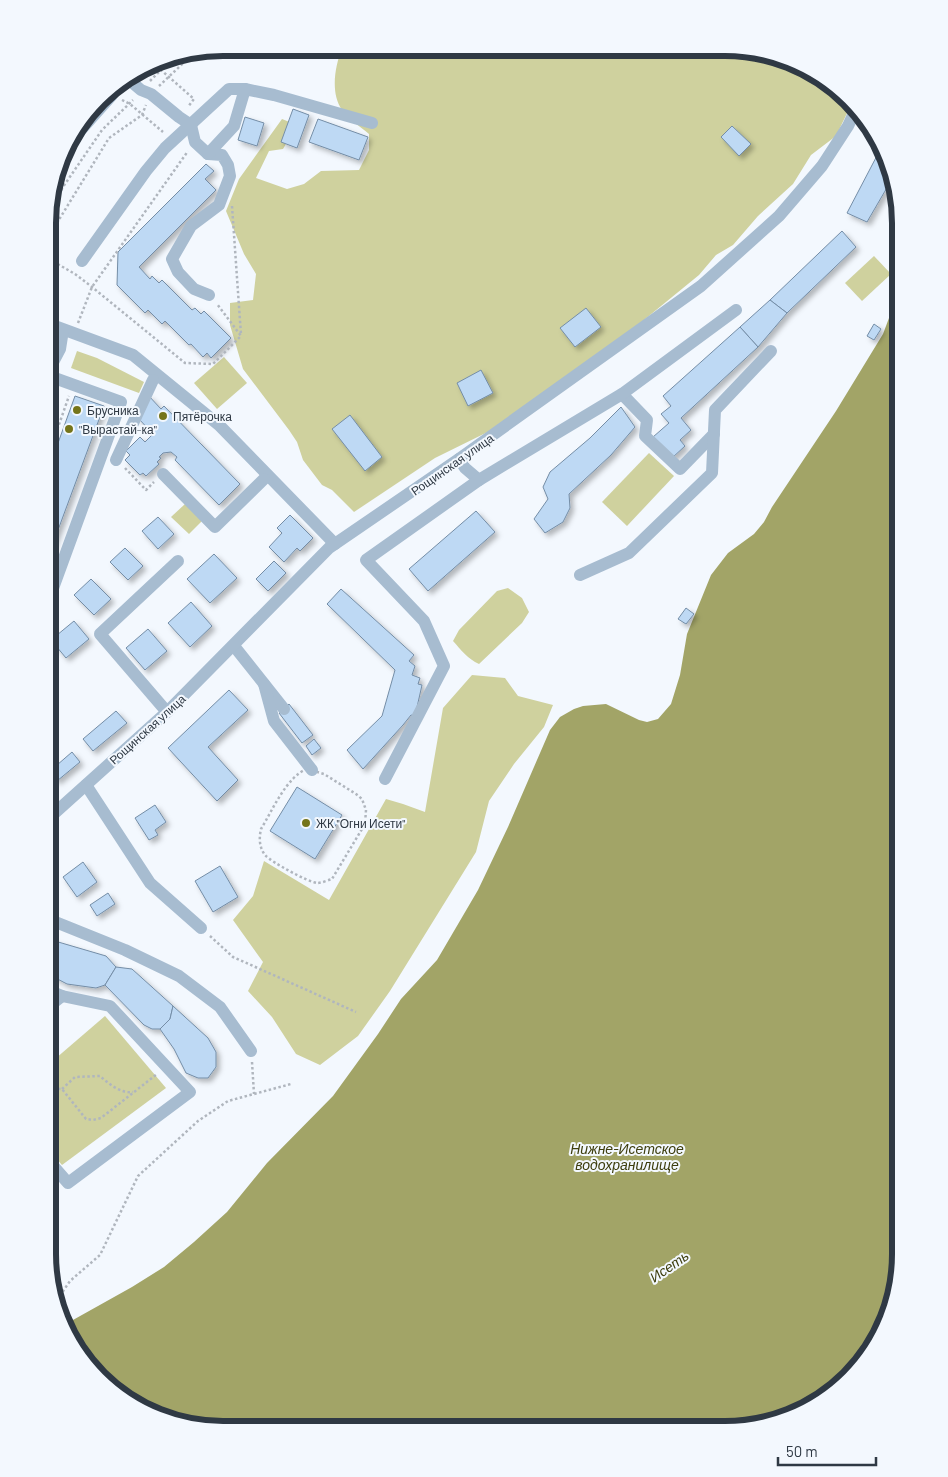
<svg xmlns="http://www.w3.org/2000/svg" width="948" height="1477" viewBox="0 0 948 1477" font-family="Barlow,sans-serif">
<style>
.green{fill:#cfd19e}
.water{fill:#a2a467}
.building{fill:#bed9f4;stroke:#748da6;filter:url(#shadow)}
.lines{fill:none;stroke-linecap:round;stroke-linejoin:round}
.path{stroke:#b0b6be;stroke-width:2.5;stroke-dasharray:2.5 2.5;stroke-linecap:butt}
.minor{stroke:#a7bcd0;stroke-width:12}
.poi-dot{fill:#75751a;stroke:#f3f8fe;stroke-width:2}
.labels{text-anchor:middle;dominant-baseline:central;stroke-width:4;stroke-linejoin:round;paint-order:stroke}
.poi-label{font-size:12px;fill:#2f3944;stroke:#f3f8fe;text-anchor:start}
.street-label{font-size:12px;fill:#2f3944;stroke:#f3f8fe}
.water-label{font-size:14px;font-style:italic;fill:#3d3d0d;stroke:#f3f8fe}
.rim{fill:none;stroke:#2f3944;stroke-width:6}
</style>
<defs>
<filter id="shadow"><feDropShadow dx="3.5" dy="3.5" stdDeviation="2.5" flood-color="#0004"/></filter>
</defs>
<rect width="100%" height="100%" fill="#f3f8fe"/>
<g class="green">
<path d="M342,48l406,1 83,35 19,23 -14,29 -25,19 -18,29 -35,32 -25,29 -17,10 -17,20 -82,67 -103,77 -79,39 -81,54 -22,-22 -10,-5 -19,-25 -6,-18 -8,-12 -46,-61 -13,-44v-22l23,-3 3,-26 -12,-20 -18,-43 13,-32 43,-60 10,4 -2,14 -7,12 -14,2 -13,27 31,11 17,-5 17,-13 38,-1 10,-20v-16c-8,-7 -22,-16 -27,-24 -12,-17 -7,-44 0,-62z"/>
<polygon points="874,256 891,274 862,301 845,283"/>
<polygon points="77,351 97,358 144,382 139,393 71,368"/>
<polygon points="224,357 247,383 217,409 194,383"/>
<polygon points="649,453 674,476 627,526 602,502"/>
<polygon points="185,504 202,521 189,534 171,517"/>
<path d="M508,588l14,10 7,14 -7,11 -43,41c-11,-5 -18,-14 -26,-23l6,-11 38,-39z"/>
<polygon points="472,675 505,678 518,696 553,705 544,727 514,764 489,801 476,852 390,991 358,1036 320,1065 296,1054 272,1017 248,991 263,962 233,920 253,896 264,861 329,900 386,799 403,804 425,812 443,708"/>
<polygon points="105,1016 166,1088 62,1165 48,1149 48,1065"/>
</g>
<polygon class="water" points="900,299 900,1265 871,1352 832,1393 792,1416 725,1429 201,1428 117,1393 64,1325 132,1287 164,1267 194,1242 227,1212 267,1163 333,1096 378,1034 401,999 437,960 478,890 508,827 550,730 560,717 574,709 583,706 606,704 639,720 647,722 658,719 671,704 680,675 687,634 711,575 728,553 754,534 764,522 772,507 836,411 883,334 892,310"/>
<g class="building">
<polygon points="293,109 309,115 297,148 281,142"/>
<polygon points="245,117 264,123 257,146 238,140"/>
<polygon points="318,119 368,137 359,160 309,142"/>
<polygon points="732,126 751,144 739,156 721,137"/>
<polygon points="881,148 887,156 892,179 867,222 847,213"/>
<polygon points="206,164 214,171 205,179 216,190 139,267 150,279 152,276 159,283 162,280 192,310 195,308 201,314 204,311 231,338 211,358 207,353 203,357 191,344 189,345 165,321 162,324 148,310 145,313 117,285 118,252"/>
<polygon points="842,231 856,247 787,313 770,300"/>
<polygon points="770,300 787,313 758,347 740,327"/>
<polygon points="586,308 601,327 575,347 560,328"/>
<polygon points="874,324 881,329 874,340 867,336"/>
<polygon points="740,327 758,347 681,418 691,430 680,440 685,446 672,458 653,437 669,423 661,414 671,406 663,396"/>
<polygon points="481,370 493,393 468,406 457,383"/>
<polygon points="148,395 161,409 164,406 240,484 219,505 175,460 177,457 171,452 163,453 159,457 161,458 157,462 159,464 146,476 143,473 140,475 125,460 130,455 126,451 140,437 145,442 153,434 138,418"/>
<polygon points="75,396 104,406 48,557 49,468"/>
<polygon points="621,407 635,427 611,455 569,494 570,508 563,522 545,533 534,519 548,499 543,487 550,472 590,438"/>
<polygon points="350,415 382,457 365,471 332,429"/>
<polygon points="476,511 495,532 428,591 409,569"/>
<polygon points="290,515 313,538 300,551 297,548 284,562 269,547 282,533 277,528"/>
<polygon points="158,517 174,534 158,549 142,531"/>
<polygon points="125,548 143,566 128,580 110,562"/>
<polygon points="214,554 237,578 210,603 187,579"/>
<polygon points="274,561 286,573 268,591 256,579"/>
<polygon points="91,579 111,599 94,615 74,595"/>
<polygon points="341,589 414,655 409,661 415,666 412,675 420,678 418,684 422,685 415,716 411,715 403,725 363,769 347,750 382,716 395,670 327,604"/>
<polygon points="191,602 212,626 190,647 168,623"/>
<polygon points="686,608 694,614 686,624 678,619"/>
<polygon points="74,621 89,639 66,658 51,640"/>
<polygon points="148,629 167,651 145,670 126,648"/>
<polygon points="229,690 248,710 208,747 238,780 217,801 168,748"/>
<polygon points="289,704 313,735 302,743 279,713"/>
<polygon points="116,711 127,723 93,751 83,739"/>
<polygon points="314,739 321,748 312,755 306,746"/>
<polygon points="72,752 80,762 57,781 49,772"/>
<polygon points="297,787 342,815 315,859 270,831"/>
<polygon points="155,805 166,822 155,830 158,835 149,840 135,818"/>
<polygon points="83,862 97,882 77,897 63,877"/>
<polygon points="220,866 238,897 213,912 195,881"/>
<polygon points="108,893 115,904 97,916 90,905"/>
<polygon points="48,939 106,956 116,967 105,985 96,988 67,984 48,974"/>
<polygon points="116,967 132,969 173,1006 170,1019 160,1029 152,1029 144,1025 105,985"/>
<polygon points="173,1006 208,1038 216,1052 216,1067 208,1078 198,1078 186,1073 174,1049 160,1029 170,1019"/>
</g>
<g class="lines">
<g class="path">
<polyline points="153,63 194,99 188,107"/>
<polyline points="150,81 174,57"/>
<polyline points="159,86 194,53"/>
<polyline points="122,100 130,104 163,132"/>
<polyline points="232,206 241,335"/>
<polyline points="49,212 63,187 102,130 133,100"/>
<polyline points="49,236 109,138 142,115 146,105"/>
<polyline points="49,259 75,274 92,287 185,363 213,364 241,336 217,304"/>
<polyline points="78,323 92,287 188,151"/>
<polyline points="49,453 69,396"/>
<polyline points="125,468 146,490 154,482"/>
<path d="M307,769l17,5 32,20 6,5 4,11 -1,14 -33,55c-4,1 -10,4 -15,4 -9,-1 -46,-21 -52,-28 -6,-8 -6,-17 -4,-26 11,-18 26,-53 46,-60z"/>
<polyline points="210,936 233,957 356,1012"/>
<polyline points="252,1062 254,1094"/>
<polyline points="48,1088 62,1089 86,1119 93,1120 101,1118 157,1074"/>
<path d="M62,1089l13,-12 25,-1c9,8 21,18 33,16"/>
<polyline points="57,1300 70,1281 100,1255 138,1176 198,1121 228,1101 291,1084"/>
</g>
<g class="minor">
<polyline points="128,79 141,90 151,94 179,117 191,125 195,142 208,154 222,155 228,165 230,176 219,205 191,226 172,259 178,272 194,289 209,295"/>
<polyline points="208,154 234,126 245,89 274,95 372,123"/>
<polyline points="62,158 79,132 112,95 118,84"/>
<polyline points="82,261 146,171 165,148 229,89 245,89"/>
<polyline points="49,324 133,355 219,425 335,544"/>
<polyline points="49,370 60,349 63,330"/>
<polyline points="622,394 647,420 645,436 680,469 714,434"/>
<polyline points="459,459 465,468 479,480"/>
<polyline points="116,460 153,380"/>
<polyline points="163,474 215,527 264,479"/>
<polyline points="580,575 629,553 712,473 715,410 771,351"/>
<polyline points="48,602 121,402 49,376"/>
<polyline points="234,646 284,709"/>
<polyline points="264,684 274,721 312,770"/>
<polyline points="167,712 100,634 178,561"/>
<polyline points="385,779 444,666 424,621 366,560 479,480 622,394 736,310"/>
<polyline points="86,785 150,883 201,928"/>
<polyline points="48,819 167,712 329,548 459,459 701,286 779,216 822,166 848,126 854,113"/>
<polyline points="48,919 125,950 179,976 220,1007 251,1051"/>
<polyline points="48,1007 62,996"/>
<polyline points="48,1160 68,1183 190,1092 110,1006 62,996 48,990"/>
</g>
</g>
<g class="poi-dot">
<circle cx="77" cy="410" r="5"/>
<circle cx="163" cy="416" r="5"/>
<circle cx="69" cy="429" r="5"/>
<circle cx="306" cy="823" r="5"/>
</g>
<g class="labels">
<g class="poi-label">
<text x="87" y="410">Брусника</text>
<text x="173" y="416">Пятёрочка</text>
<text x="79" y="429">"Вырастай-ка"</text>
<text x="316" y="823">ЖК "Огни Исети"</text>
</g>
<g class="street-label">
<text transform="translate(452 464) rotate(-35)">Рощинская улица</text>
<text transform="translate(147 729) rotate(-42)">Рощинская улица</text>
</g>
<g class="water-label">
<text x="627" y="1148">Нижне-Исетское<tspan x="627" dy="16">водохранилище</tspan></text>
<text transform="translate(669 1266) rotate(-35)">Исеть</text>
</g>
</g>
<path d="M0 0H948V1477H0ZM223 56H725A167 167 0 0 1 892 223V1254A167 167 0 0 1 725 1421H223A167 167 0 0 1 56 1254V223A167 167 0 0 1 223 56Z" fill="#f3f8fe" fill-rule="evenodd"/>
<path class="rim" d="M223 56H725A167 167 0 0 1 892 223V1254A167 167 0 0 1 725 1421H223A167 167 0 0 1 56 1254V223A167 167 0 0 1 223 56Z"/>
<path d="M778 1457v8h98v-8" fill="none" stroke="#2f3944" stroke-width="2.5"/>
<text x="786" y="1457" font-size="15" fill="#2f3944" stroke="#f3f8fe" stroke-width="4" paint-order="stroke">50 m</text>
</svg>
